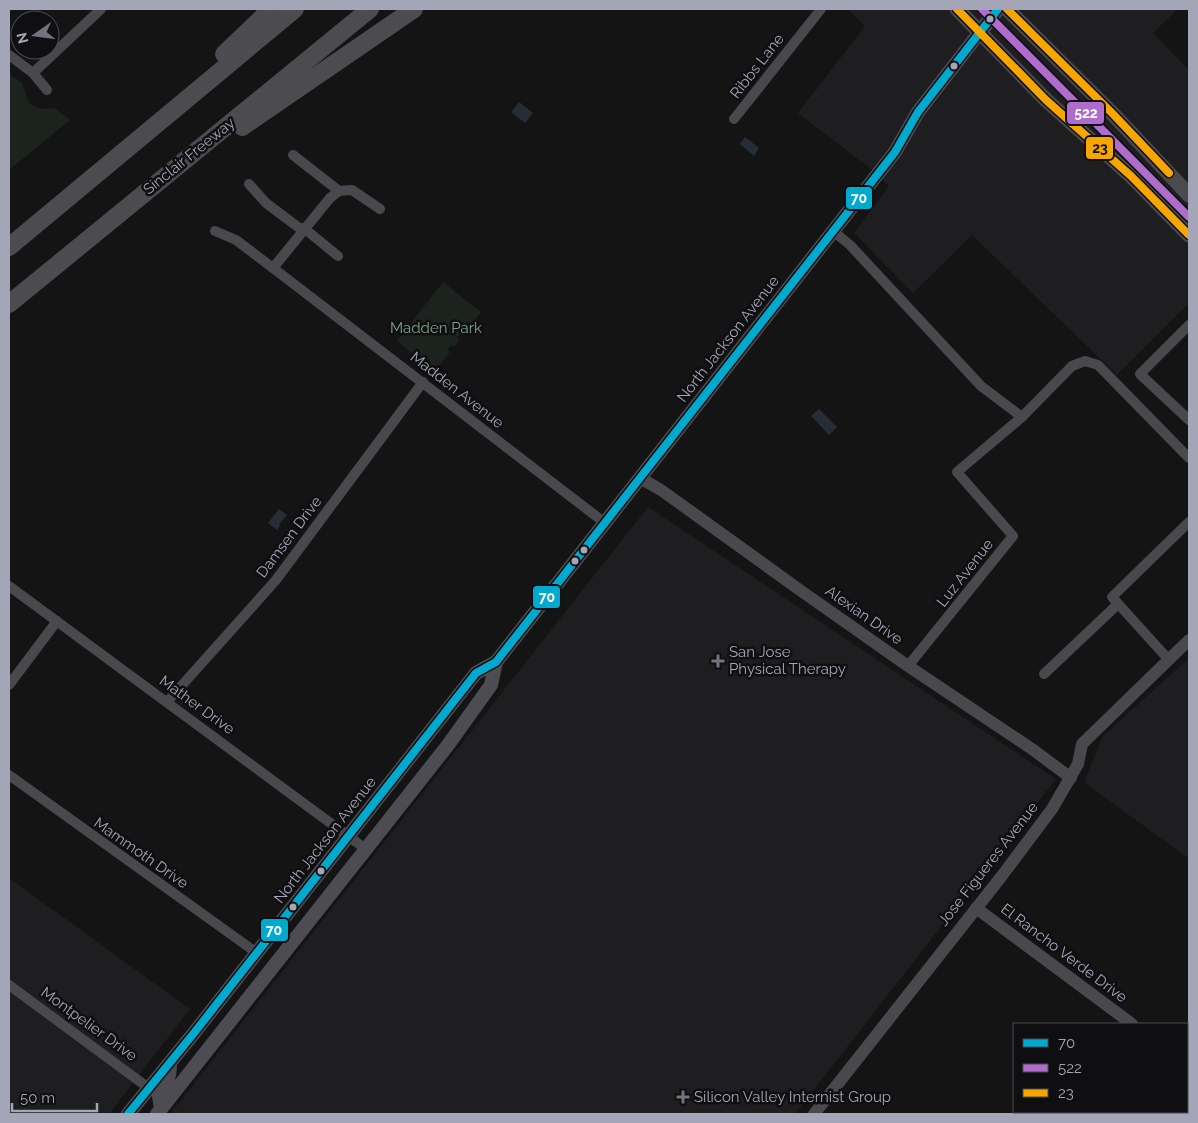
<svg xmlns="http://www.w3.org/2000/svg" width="1198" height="1123" viewBox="0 0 1198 1123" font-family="Raleway,sans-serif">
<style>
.built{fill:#1e1e20}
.green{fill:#1c231e}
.water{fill:#272d37}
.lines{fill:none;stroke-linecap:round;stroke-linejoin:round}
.minor{stroke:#48484d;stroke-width:10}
.tertiary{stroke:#48484d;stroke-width:12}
.secondary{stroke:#4c4c52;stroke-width:14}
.primary{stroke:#4b4b4f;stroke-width:15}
.motorway{stroke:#4b4b50;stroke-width:18}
.bus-1-casing{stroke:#0f0e10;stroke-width:11}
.bus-2-casing{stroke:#0f0e10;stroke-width:11}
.bus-3-casing{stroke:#0f0e10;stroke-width:11}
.bus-1{stroke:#00a9ce;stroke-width:8}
.bus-2{stroke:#b06ccc;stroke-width:8}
.bus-3{stroke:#f7a600;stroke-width:8}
.bus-dot{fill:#a4a6b7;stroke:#0f0e10;stroke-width:2}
.poi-dot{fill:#72737e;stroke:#0f0e10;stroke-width:2}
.labels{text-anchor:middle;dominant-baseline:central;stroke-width:5;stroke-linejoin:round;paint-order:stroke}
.street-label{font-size:15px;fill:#a4a6b7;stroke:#0f0e10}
.park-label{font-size:15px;fill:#7aa384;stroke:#0f0e10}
.poi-label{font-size:15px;fill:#a4a6b7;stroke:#0f0e10;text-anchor:start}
.line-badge{stroke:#0f0e10;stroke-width:2}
.badge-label{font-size:14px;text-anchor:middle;font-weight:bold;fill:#fff}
.pale-badge-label{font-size:14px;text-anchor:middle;font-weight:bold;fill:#111}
</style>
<rect width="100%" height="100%" fill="#141414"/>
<g class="built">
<polygon points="847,9 1178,9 1153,33 1189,70 1189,303 1117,375 972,235 913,293 854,233 889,186 867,166 798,113 865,26"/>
<polygon points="648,507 1056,779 795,1114 170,1114"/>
<polygon points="1188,659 1189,660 1189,859 1084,782 1103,736"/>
<polygon points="9,878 190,1009 109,1114 9,1114"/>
</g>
<g class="green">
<polygon points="9,74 22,83 29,102 35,107 44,109 54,108 70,120 9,170"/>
<polygon points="443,282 481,312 470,327 467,325 463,330 465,332 463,335 461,333 457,338 459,340 454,347 451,345 447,350 450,352 435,371 397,341"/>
</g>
<g class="water">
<polygon points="519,102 533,113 525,123 511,112"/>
<polygon points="745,137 759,148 754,156 740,144"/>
<polygon points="819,409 837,427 829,435 811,416"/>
<polygon points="279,509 287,515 279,524 280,526 277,530 268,523"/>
</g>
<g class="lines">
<g class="minor">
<polyline points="9,55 33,73 47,90"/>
<polyline points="33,73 101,9"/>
<polyline points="734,119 821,9"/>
<polyline points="293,155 339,191"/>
<polyline points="249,184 266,203 298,227 305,229 338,256"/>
<polyline points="215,231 236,240 273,268 605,523"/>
<polyline points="833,231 850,245 981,386 1022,417 1072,366 1085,361 1098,365 1189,458"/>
<polyline points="273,268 330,198 339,191 352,190 380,209"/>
<polyline points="1189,325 1140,374 1189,420"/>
<polyline points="9,586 367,850"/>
<polyline points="1169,660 1112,597 1189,522"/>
<polyline points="908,666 1013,536 957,472 1022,417"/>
<polyline points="1044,674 1118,604"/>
<polyline points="9,685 57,621"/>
<polyline points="167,702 276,580 423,382"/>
<polyline points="9,775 257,953"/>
<polyline points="9,985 150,1089"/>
</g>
<g class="tertiary">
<polyline points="640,478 661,490 804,593 908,666 1032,749 1071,778"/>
<polyline points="976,908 1132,1024"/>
<polyline points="1187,1071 1189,1075"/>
<polyline points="814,1114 1001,877 1052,809 1078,764 1082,744 1189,640"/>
</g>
<g class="secondary">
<path d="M161,1109l-2,-13c6,-10 11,-18 11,-29"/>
<polyline points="128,1114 194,1033 476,673 496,662 895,152 918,112 980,32"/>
<polyline points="157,1114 448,745 491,685 496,662"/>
</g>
<g class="primary">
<polyline points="957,9 1046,100 1131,176 1189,235"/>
<polyline points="1007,9 1112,113 1189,195"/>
<polyline points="980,32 998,9"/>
</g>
<g class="motorway">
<polyline points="224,54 271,9"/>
<polyline points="242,127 414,9"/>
<polyline points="9,247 295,9"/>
<polyline points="9,304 370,9"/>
</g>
<defs>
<polyline id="bus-1" points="128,1114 194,1033 476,673 496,662 895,152 918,112 998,9"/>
<polyline id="bus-2" points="982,9 1189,217"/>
<g id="bus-3">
<polyline points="957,9 1046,100 1131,176 1189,235"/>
<polyline points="1007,9 1112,113 1169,173"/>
</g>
</defs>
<use href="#bus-1" class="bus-1-casing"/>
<use href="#bus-2" class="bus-2-casing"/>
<use href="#bus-3" class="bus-3-casing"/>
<use href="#bus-1" class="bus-1"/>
<use href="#bus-2" class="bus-2"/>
<use href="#bus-3" class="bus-3"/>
</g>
<g class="bus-dot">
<circle cx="990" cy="19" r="4.5"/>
<circle cx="954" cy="66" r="4.5"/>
<circle cx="584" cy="550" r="4.5"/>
<circle cx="575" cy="561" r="4.5"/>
<circle cx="321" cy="871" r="4.5"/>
<circle cx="293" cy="907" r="4.5"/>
</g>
<g class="poi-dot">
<path d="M715.5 653.5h5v5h5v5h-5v5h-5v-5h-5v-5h5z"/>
<path d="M680.5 1089.5h5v5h5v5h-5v5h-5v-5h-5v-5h5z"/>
</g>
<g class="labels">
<g class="street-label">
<text transform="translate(757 66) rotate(-52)">Ribbs Lane</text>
<text transform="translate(189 156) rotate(-39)">Sinclair Freeway</text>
<text transform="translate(728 339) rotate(-52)">North Jackson Avenue</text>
<text transform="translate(457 390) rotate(38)">Madden Avenue</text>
<text transform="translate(289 537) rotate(-53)">Damsen Drive</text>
<text transform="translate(965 573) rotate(-52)">Luz Avenue</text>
<text transform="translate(864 615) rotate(35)">Alexian Drive</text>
<text transform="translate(197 705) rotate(36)">Mather Drive</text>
<text transform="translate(325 840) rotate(-52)">North Jackson Avenue</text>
<text transform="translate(141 853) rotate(35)">Mammoth Drive</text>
<text transform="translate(988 864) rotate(-52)">Jose Figueres Avenue</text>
<text transform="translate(1064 953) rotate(37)">El Rancho Verde Drive</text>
<text transform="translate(89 1024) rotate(36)">Montpelier Drive</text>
</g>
<g class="park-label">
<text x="436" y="328">Madden Park</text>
</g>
<g class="poi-label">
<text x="729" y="652">San Jose<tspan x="729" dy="17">Physical Therapy</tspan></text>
<text x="694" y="1097">Silicon Valley Internist Group</text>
</g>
</g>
<g class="line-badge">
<rect x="1066" y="101" width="39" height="24" rx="5" fill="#b06ccc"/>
<rect x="1085" y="136" width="29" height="24" rx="5" fill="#f7a600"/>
<rect x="845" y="186" width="28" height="24" rx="5" fill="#00a9ce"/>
<rect x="532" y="585" width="29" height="24" rx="5" fill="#00a9ce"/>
<rect x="260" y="918" width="29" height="24" rx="5" fill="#00a9ce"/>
</g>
<g class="badge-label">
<text x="1086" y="118">522</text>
<text x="859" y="203">70</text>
<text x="547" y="602">70</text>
<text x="274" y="935">70</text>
</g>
<g class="pale-badge-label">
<text x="1100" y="153">23</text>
</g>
<rect width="1198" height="1123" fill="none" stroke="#a4a6b7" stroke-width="20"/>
<rect x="1013" y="1023" width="175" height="90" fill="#0f0e10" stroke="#4b4b53"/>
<rect x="1023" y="1039" width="25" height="8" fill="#00a9ce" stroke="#4b4b53"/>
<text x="1058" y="1048" font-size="15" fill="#a4a6b7">70</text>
<rect x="1023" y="1064" width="25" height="8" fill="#b06ccc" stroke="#4b4b53"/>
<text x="1058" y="1073" font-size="15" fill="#a4a6b7">522</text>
<rect x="1023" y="1089" width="25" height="8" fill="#f7a600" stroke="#4b4b53"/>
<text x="1058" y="1098" font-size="15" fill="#a4a6b7">23</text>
<g transform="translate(35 35) rotate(256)"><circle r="24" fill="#0f0e10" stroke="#4b4b53"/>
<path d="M0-4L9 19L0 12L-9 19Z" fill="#72737e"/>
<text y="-8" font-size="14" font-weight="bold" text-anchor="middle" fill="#a4a6b7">N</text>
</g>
<path d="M12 1103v8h85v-8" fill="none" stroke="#a4a6b7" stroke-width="2.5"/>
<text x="20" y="1103" font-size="15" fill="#a4a6b7" stroke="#0f0e10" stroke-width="4" paint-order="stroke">50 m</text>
</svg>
